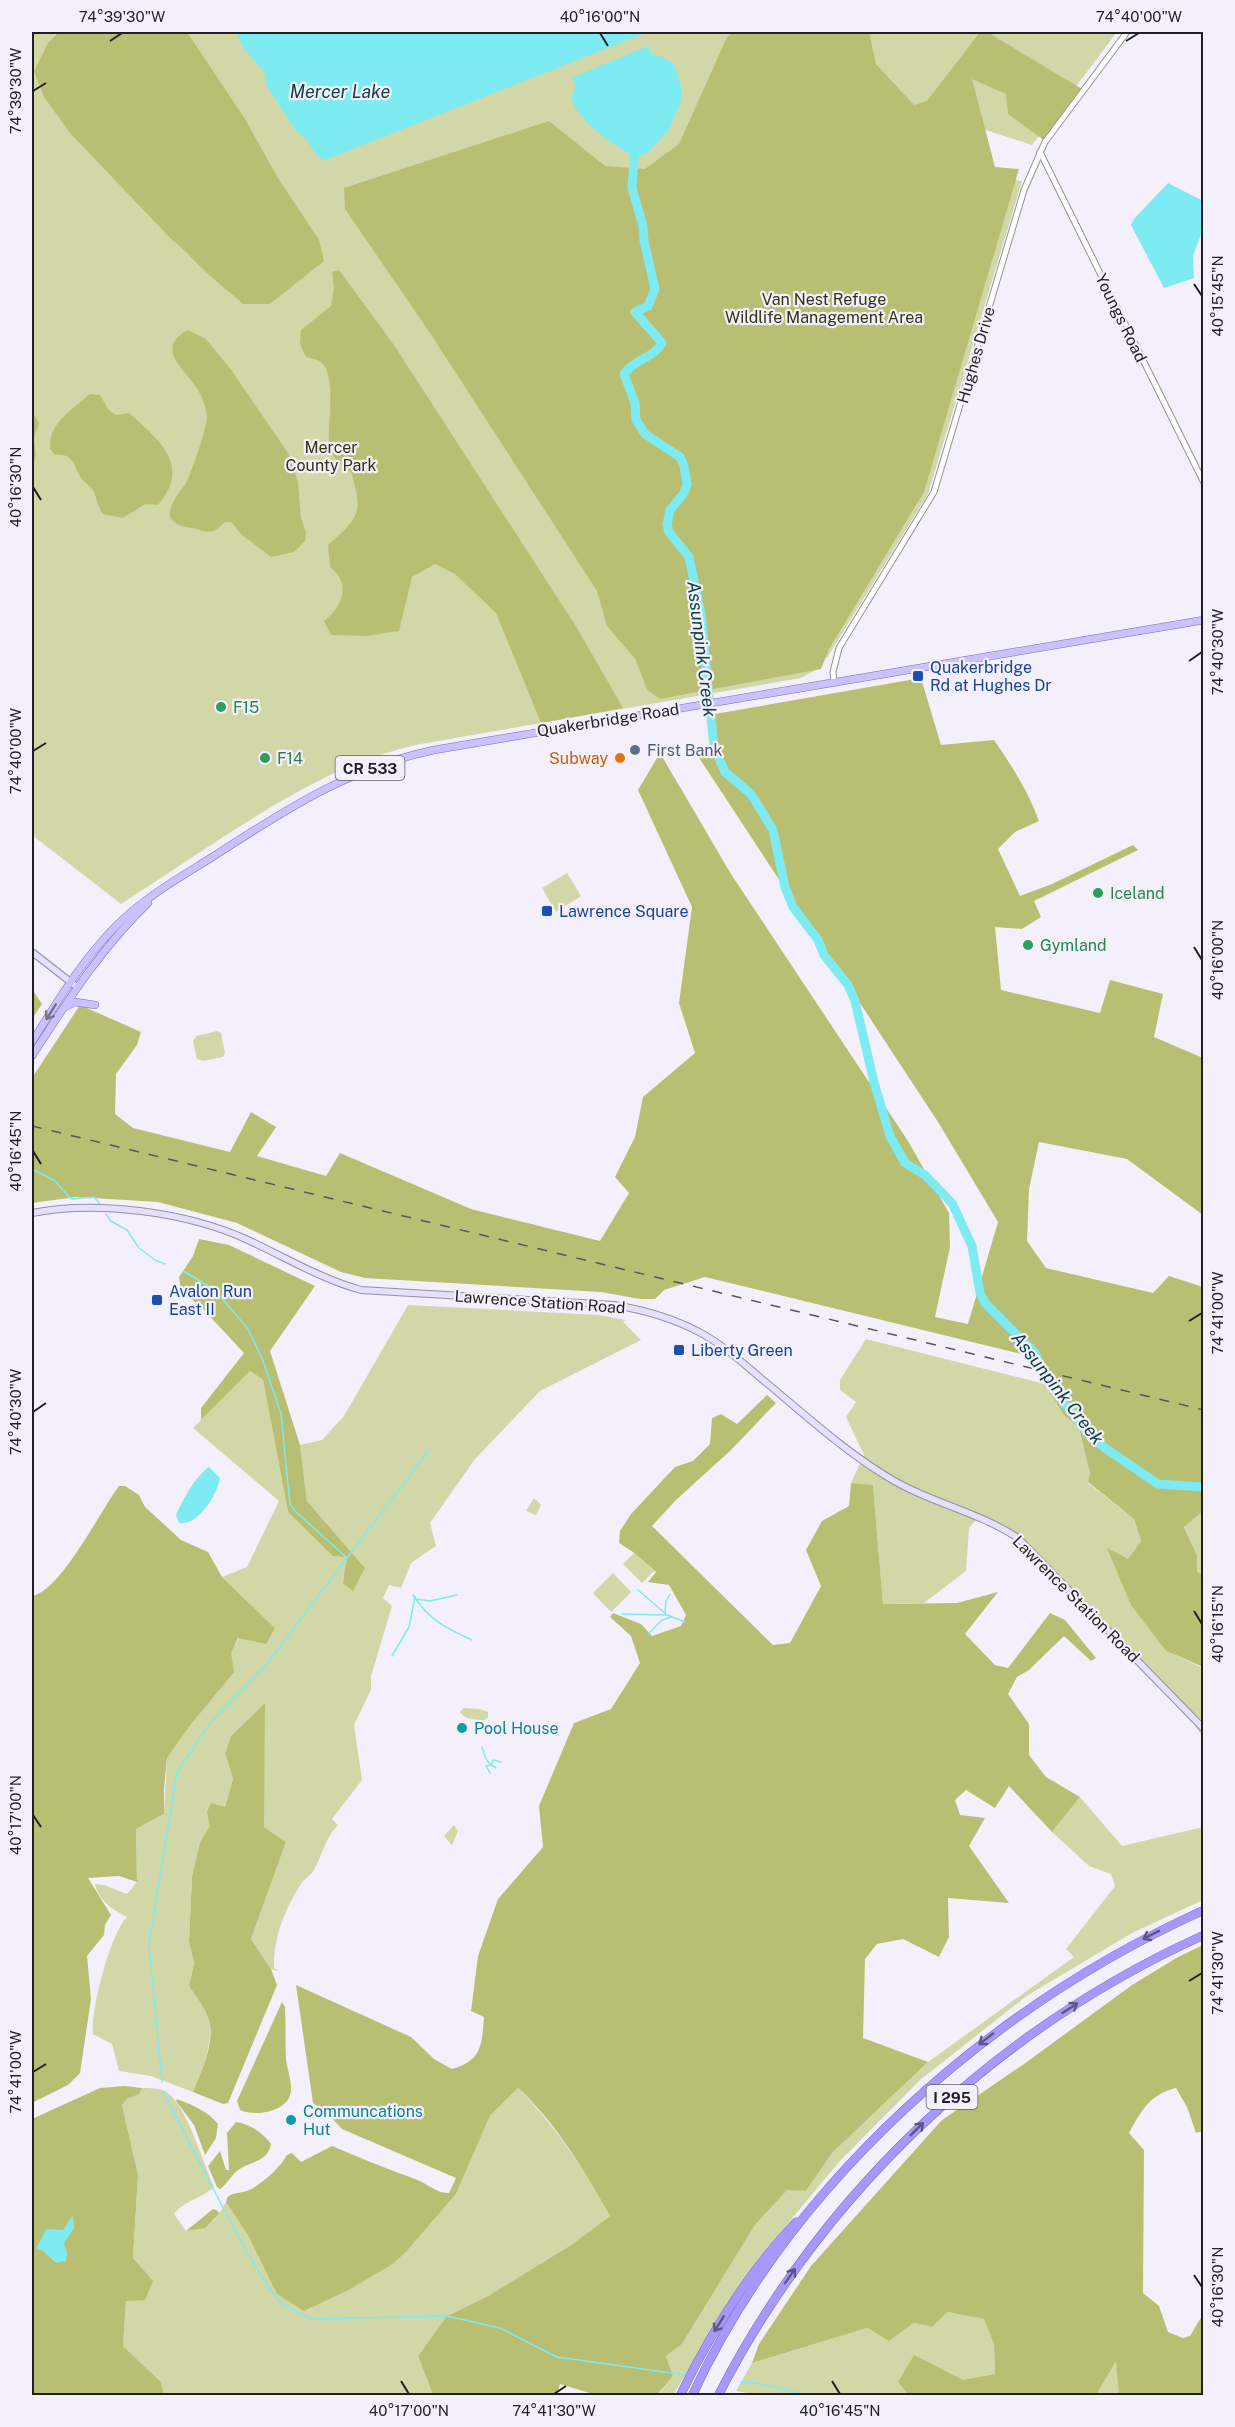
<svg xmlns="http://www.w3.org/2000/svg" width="1235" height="2427" viewBox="0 0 1235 2427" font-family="'Public Sans',sans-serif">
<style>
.green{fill:#d2d7a8}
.forest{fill:#b9bf72}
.water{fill:#7eeaf1}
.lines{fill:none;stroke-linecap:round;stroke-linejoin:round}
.stream{stroke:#7eeaf1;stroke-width:1.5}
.river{stroke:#7eeaf1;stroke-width:9}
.tertiary-casing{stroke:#94919b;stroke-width:7}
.secondary-casing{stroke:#94919b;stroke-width:8}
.primary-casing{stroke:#786eb1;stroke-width:8}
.motorway-casing{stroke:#786eb1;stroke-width:9}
.tertiary{stroke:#fff;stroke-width:5}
.secondary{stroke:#e5e0fe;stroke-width:6}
.primary{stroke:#cac1fe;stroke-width:7}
.motorway{stroke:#a798fd;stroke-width:8}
.rail{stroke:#57555b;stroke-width:1.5;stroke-dasharray:10 10;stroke-linecap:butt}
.oneway{stroke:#757090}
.oneway2{stroke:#5d5585}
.ticks{fill:none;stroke:#201f23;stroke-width:2}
.transit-dot{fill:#1a4fb4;stroke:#f4f0fb;stroke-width:2}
.leisure-dot{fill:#2e9e5b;stroke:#f4f0fb;stroke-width:2}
.service-dot{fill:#5c6f8a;stroke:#f4f0fb;stroke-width:2}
.food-dot{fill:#e8710a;stroke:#f4f0fb;stroke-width:2}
.culture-dot{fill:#0f9aa8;stroke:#f4f0fb;stroke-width:2}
.labels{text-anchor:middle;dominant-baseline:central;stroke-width:4.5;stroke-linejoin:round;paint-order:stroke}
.shield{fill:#f4f0fb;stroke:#605e64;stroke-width:1.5}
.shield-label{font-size:15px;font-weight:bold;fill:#201f23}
.park-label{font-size:16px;fill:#313412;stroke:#f4f0fb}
.street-label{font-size:16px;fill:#201f23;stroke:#f4f0fb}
.transit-label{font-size:16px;fill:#164399;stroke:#f4f0fb;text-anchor:start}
.leisure-label{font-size:16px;fill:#27864d;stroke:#f4f0fb;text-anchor:start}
.service-label{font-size:16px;fill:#4e5e75;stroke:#f4f0fb;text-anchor:start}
.food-label{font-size:16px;fill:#c56008;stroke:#f4f0fb;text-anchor:end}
.culture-label{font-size:16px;fill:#0d838f;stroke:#f4f0fb;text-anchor:start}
.water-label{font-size:18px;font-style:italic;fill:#0d4144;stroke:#f4f0fb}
.neatline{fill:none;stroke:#201f23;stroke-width:2}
.ticks-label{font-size:15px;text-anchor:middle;fill:#201f23}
</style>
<rect width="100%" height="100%" fill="#f4f0fb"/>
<g class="green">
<path d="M32,32h1085l-85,113 -49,-16 -13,44 52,8 -94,313 -101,164 -85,-10 79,19 -20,11 -386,67c-23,6 -47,13 -70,23 -79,36 -150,89 -224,136l-89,-69z"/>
<polygon points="567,873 581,896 556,912 542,888"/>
<polygon points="217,1031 221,1033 225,1053 223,1057 203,1061 197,1059 193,1041 196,1036"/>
<path d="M408,1305l191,10 27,5 -3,2 18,18 -101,51 -65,68 -45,64 6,23 -25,17 -10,25 -12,-3 -6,13 9,8 -21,70v14l-17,35 8,55 -30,39 6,6c-14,15 -15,29 -24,45 -4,6 -10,9 -13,14 -16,25 -28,54 -27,84l5,3 -8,-2 -20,-30 35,-97 -22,-15v-123l-33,32 -6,17 8,26 -8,28 -25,35 -8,34 -3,65 5,22 -5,23c6,9 14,19 18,29 10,25 -6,54 -14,77l-42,-16 -32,-5 -7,-27 -19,-10c-3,-23 18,-102 34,-117 -13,-6 -29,-17 -32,-33l9,1 23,9 10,-12 -1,-53 28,-15 3,-56 25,-35 47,-85 36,-10 -53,-51 25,-10 32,-66 -86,-73 57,-57 13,9 25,132 59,45 18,11 -58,-67 -7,-56 22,-5 22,-24z"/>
<polygon points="866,1339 1045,1384 1063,1414 1079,1428 1090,1475 1088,1483 1134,1519 1141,1541 1128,1560 1108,1549 1166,1651 1201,1667 1203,1670 1203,1737 1178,1702 1022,1541 979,1517 969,1528 966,1571 924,1603 883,1604 873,1486 851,1483 864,1455 846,1417 856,1402 840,1390 840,1380"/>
<polygon points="534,1498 541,1505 536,1515 526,1511"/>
<polygon points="1203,1511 1203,1576 1197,1571 1197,1555 1184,1526"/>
<polygon points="634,1553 654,1571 642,1583 623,1564"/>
<polygon points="613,1573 631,1592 611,1612 593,1593"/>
<path d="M464,1708l15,1 9,3v5l-6,5c-8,-5 -15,0 -22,-10z"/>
<polygon points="1080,1797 1122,1846 1203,1827 1203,1900 1132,1933 1028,1995 920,2080 839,2162 759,2258 673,2395 657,2396 673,2376 666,2356 682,2344 755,2225 787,2189 806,2191 832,2153 928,2062 1074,1957 1066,1949 1115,1886 1111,1874 1089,1866 1052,1832"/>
<polygon points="454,1825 458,1831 452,1845 444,1836"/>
<path d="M142,2088c8,0 16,0 23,3 21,11 39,75 49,96 -13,12 -29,13 -40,27l12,17c23,-3 29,-9 40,-29l23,35 55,74 45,-21 44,-26 13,-12 50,-58 34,-78 28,-28c39,40 65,79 92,128l-39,29 -83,51 -41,20 -29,40 15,39h-269l-3,-13 -38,-36 3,-45 7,-43 5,-83 -16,-70 5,-6 11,-5z"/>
<polygon points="948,2312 984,2318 994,2344 995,2374 963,2381 899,2382 909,2395 763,2396 736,2391 752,2363 867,2328 889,2341 914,2323 932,2327"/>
<polygon points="1117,2361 1119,2395 1096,2395"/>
</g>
<g class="forest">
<path d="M59,32h128l58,87 33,59 41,62 5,21 -54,43h-27c-10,-10 -20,-16 -29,-25 -15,-12 -26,-27 -42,-39l-102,-107 -26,-36 -10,-26 14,-28z"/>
<polygon points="734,32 869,32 876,64 914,105 927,101 980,32 987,32 1082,89 1045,141 1008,114 1006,94 972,79 995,167 1019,169 924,492 829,649 821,669 660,699 647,690 636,660 607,626 597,591 430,333 345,209 344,188 549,121 605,166 645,169 679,144 727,37"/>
<path d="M339,270l55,75 183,283 46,80 -82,15 -45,-110 -41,-39 -20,-10 -23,13 -13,54 -33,5 -35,-1 -7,-14c18,-14 28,-38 6,-54l-2,-22c31,-28 36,-31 23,-73 -10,-5 -20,-16 -22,-28 -2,-18 9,-73 -10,-83 -3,-2 -9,-3 -13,-4l-6,-13 1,-14 30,-24 3,-18 -2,-16z"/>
<path d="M188,330l18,9 26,32 56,82 10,29 3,36 5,14 -1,9 -11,11 -23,5 -29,-22 -11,-13h-6c-11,10 -14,12 -28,7 -8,-2 -19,-2 -25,-9 -8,-11 9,-29 14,-37 5,-9 21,-56 21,-65 0,-9 -4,-18 -8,-26 -11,-21 -47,-43 -11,-62z"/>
<path d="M90,394l10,1 8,14 8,6 13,-2c30,27 63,52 29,92l-13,-1 -22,14 -20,-4c-5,-7 -6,-14 -9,-22 -3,-6 -9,-9 -13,-14 -8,-12 -6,-25 -26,-23l-5,-6c-2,-26 22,-39 40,-55z"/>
<polygon points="32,411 39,423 34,438 36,457 32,467"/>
<path d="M921,678l20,67 53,-5c18,26 34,51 45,81l-24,11 -17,17 22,47 32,-12 81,-39 5,5 -104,51 7,16 -19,12 -27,-2 6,63 99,23 10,-33 53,14 -9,43 49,21v157l-76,-56 -88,-17 -10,47 -2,52 19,27 107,25 16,-17 34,11v224l-19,16 13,28v16l6,5v94l-2,-4 -35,-15 -35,-46 -24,-57 21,11 13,-18 -7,-22 -46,-37 2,-8 -11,-46 -16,-14 -18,-30 -7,-26 -333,-81 -41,13 -9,9h-15l-39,-7 -236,-14 -24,-6 -104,-49 -79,-21 -82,-5 -44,6v-125l48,-73 61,27 -4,13 -21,29 -1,40 18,14 97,24 21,-40 25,15 -19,29 69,20 14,-23 131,56 129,32 29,-48 -14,-16 20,-40 8,-40 52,-44 -16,-50 13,-96 -54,-117 22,-37 71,121 177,267 41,72 1,34 -15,70 33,7 30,-102 -60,-100 -244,-372 17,-5 -2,-30z"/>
<polygon points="32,989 42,1004 32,1019"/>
<polygon points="199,1239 229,1245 315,1286 270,1351 300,1445 307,1501 365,1568 353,1591 343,1583 347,1557 333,1556 288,1512 263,1380 250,1371 201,1420 201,1408 244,1353 203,1309 181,1290 179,1277 193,1256"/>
<path d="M767,1395l9,8 -45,47 -55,50 -24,26 121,119 17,-2 31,-57 -15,-36 16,-29 27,-15 2,-23 22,2 10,119 74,-1 41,-11 -33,42 30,31 13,3 42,-55 15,7 31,38 -5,3 -27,-25 -35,34 -12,7 -9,17 21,30v31l17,22 34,20 -28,35 -43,-46 -14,22 -29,-18 -11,10 5,15 25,3 -16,28 40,57 -61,-5 1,39 -10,20 -36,-18 -26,5 -12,15 -2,79 65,24 -96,91 -26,38 -19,-1 -32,35 -73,119 -16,12 7,20 -16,19h-61l-36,-11 -3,11h-124l-15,-39 29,-40 41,-20 83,-51 39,-29c-26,-46 -53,-92 -92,-128l-28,28 -34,78 -50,58 -13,12 -44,26 -45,21 -27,-17 -28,-57 -23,-35 1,-4c6,-7 14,-4 22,-8 13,-6 31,-22 38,-35l5,-2 9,9 31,-16c28,12 55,23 83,33 12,4 22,15 34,14l7,-15 -114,-49 -15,-16 -14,-10 -17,-118 115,52 23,22 18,10c30,-8 30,-25 32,-52l-13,-6 7,-55 20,-57 45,-52 -4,-41 35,-83 37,-14 29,-46 -9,-27 -21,-19 3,-4 28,11 11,12 29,-10 5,-11 -17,-30 -21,-3 8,-10 -23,-20 -14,-9 1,-12 11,-17 44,-47 18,-6 17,-17 2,-26 9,-4 16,10z"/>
<path d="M119,1486h6l14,9 6,12 36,33 27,12 14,25 53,51 -9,16 -28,-6 -7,15 3,19 -42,51 -25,35 -3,31v25l-28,15 1,53 -18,-6 -31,2 23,37 -6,10 -1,10 -17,21 4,43 -11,74 -12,12 -36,18v-507c29,-5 68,-85 87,-110z"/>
<path d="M265,1703l-1,124 22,15 -35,97 20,30 6,16 -49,118 -5,1 -30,-12c8,-23 25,-52 14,-77 -4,-10 -12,-20 -18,-29l5,-23 -5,-22 3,-65 8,-34 10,-16 -3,-14 4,-9 14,4 8,-28 -8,-26 6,-17z"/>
<path d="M1203,1945v186l-7,2 -9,-26 -11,-19c-26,6 -35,23 -47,45l15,17 -1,143 16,13 9,26 15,6 7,-2 13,-22v81h-84l-3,-33 -20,33h-187l-11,-13 16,-27 49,25 32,-6 -1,-30 -10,-25 -36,-7 -16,15 -18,-4 -25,18 -22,-13 -115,35 7,-19 52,-78 131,-146 82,-56 108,-79 46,-28z"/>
<path d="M282,2002l3,5c1,17 0,35 1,52 1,10 6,22 5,32 -2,21 -36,26 -51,19l-3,-9z"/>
<polygon points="125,2086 142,2088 139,2094 127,2099 122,2105 138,2175 133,2258 153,2281 145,2300 126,2301 123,2346 161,2382 164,2395 40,2396 32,2393 32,2119 100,2088"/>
<path d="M177,2099c15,6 31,12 41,25l-2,14 -11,17 -11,-30 -18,-24z"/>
<path d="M236,2122c14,2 27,11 35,22 -3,19 -22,17 -34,27 -6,5 -10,13 -17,18l-3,-2 -9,-21 12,-15 6,19h3l-2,-37z"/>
<polygon points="213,2209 218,2211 219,2214 205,2228 186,2231"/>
</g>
<g class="water">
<polygon points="236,32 648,32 325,160 318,157 306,139 295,130 267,86 264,72 244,49"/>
<path d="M648,46l3,7 18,7 6,6 6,21v14l-12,29 -22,23 -12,4c-25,-15 -51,-30 -64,-58l5,-15 -5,-6z"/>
<polygon points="1168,183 1203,201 1203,229 1193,256 1194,278 1164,288 1131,225 1134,219"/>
<path d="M209,1467l11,11c-3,17 -22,48 -41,45l-3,-8c7,-16 19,-38 33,-48z"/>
<polygon points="73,2215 74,2228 64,2243 67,2253 66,2261 56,2263 43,2251 36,2249 46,2229 63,2230"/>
</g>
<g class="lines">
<g class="stream">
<polyline points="32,1169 55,1181 71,1199 94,1197 100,1204"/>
<polyline points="106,1214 111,1221 127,1230 139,1248 155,1260 165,1264"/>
<polyline points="183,1271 214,1289 248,1329 262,1358 281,1414 290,1504 295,1511 346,1557"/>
<polyline points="638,1590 667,1615 685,1622"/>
<polyline points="413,1595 416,1599 430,1601 457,1595"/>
<path d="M416,1599c13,21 34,31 56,41"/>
<polyline points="665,1612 666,1601 670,1594"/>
<polyline points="622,1614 666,1615"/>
<polyline points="648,1634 662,1620 671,1617"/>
<polyline points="392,1656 409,1627 415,1597"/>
<polyline points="482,1747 486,1759 491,1765 493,1760 501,1762"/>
<polyline points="490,1773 486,1766 491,1765 496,1768"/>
<polyline points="162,2082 149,1945 177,1772 210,1723 266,1665 429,1450"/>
<polyline points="163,2091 233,2227 266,2284 282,2304 312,2319 447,2316 500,2328 557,2357 686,2375"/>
<polyline points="741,2382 762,2384 812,2396"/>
</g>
<path class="river" d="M635,146l-3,42 11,38 1,15 11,48 -7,17 -13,6 27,31c-8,15 -28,16 -38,31l11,29 1,17 9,14 35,23 4,9 3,18 -3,9 -14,17 -3,15 2,7 20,25 12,57 13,133 11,25 26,22 22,36 12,57 8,20 25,33 6,15 24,30 7,16 19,81 16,54 15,27 20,12 27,28 20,43 8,47 5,10 50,50 13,29 42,54 15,12 53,36 46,3"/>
<defs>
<g id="tertiary">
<polyline points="1040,152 1204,483"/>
<polyline points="834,683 833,672 839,648 934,492 1024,190 1045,142 1127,32"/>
</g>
<g id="secondary">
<polyline points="32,952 77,987"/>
<path d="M32,1213c65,-13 155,-1 216,27 37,17 73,39 113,50l253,15c31,5 59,13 87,28 22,12 42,30 62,47 40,33 79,69 123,96 41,26 91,35 132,62l186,191"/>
</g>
<g id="primary">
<polyline points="65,1007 75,1002 95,1005"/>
<path d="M32,1042c25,-40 49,-80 82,-114 29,-30 65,-50 100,-72 71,-46 135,-88 220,-106l770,-130"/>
<path d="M32,1056c35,-54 69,-108 116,-153"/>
</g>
<g id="motorway">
<path d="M680,2396c31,-64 68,-123 116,-174"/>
<path d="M692,2396c100,-215 298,-389 512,-486"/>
<path d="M718,2396c104,-203 278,-367 486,-461"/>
</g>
</defs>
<use href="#tertiary" class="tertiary-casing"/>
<use href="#secondary" class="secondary-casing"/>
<use href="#primary" class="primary-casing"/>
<use href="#motorway" class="motorway-casing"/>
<use href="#tertiary" class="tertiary"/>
<use href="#secondary" class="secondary"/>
<use href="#primary" class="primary"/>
<use href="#motorway" class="motorway"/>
<polyline class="rail" points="32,1126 1204,1410"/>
</g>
<defs><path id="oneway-shaft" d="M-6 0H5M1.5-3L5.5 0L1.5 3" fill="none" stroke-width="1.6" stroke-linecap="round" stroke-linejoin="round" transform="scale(1.5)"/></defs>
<use class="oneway" href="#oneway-shaft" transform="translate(51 1012) rotate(122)"/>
<g class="oneway2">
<use href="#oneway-shaft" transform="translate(1151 1935) rotate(153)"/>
<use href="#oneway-shaft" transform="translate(1070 2008) rotate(-33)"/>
<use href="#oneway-shaft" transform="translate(986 2039) rotate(142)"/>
<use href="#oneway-shaft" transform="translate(917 2129) rotate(-45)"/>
<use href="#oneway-shaft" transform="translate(790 2276) rotate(-55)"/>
<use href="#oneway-shaft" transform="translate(719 2324) rotate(122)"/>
</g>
<path class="ticks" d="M600,33l8,13M110,41l12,-8M1126,41l13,-8M33,91l13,-8M1194,284l8,12M33,487l8,13M1189,661l13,-9M33,751l13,-8M1194,947l8,13M33,1151l8,13M1189,1321l13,-8M33,1412l13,-9M1194,1611l8,13M33,1815l8,12M1189,1981l13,-8M33,2072l13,-8M1194,2275l8,12M401,2381l8,13M832,2381l8,13M554,2394l12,-8"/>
<g class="transit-dot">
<rect x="912" y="670" width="12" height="12" rx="3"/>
<rect x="541" y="905" width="12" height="12" rx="3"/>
<rect x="151" y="1294" width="12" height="12" rx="3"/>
<rect x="673" y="1344" width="12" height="12" rx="3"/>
</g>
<g class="leisure-dot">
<circle cx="221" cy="707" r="6"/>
<circle cx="265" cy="758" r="6"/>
<circle cx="1098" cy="893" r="6"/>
<circle cx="1028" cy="945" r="6"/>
</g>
<circle class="service-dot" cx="635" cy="750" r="6"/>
<circle class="food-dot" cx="620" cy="758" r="6"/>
<g class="culture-dot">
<circle cx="462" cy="1728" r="6"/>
<circle cx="291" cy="2120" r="6"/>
</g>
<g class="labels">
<g class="shield">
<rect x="335.5" y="756" width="69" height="24" rx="4.5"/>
<rect x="926.5" y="2085" width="51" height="24" rx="4.5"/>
</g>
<g class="shield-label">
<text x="370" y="768">CR 533</text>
<text x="952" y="2097">I 295</text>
</g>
<g class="park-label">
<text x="824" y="299">Van Nest Refuge<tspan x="824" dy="18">Wildlife Management Area</tspan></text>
<text x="331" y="447">Mercer<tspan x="331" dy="18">County Park</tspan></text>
</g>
<g class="street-label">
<text transform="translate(1121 318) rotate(64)">Youngs Road</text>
<text transform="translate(976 355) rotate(-74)">Hughes Drive</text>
<text transform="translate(608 720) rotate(-9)">Quakerbridge Road</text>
<text transform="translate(540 1302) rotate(4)">Lawrence Station Road</text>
<text transform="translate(1076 1599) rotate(45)">Lawrence Station Road</text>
</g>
<g class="transit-label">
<text x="930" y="667">Quakerbridge<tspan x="930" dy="18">Rd at Hughes Dr</tspan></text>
<text x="559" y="911">Lawrence Square</text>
<text x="169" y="1291">Avalon Run<tspan x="169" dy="18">East II</tspan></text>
<text x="691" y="1350">Liberty Green</text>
</g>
<g class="leisure-label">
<text x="233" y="707">F15</text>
<text x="277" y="758">F14</text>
<text x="1110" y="893">Iceland</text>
<text x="1040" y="945">Gymland</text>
</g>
<g class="service-label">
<text x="647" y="750">First Bank</text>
</g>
<g class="food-label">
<text x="608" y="758">Subway</text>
</g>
<g class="culture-label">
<text x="474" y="1728">Pool House</text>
<text x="303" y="2111">Communcations<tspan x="303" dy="18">Hut</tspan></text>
</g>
<g class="water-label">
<text x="340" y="91">Mercer Lake</text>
<text transform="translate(702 649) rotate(83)">Assunpink Creek</text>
<text transform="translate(1058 1388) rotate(52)">Assunpink Creek</text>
</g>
</g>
<rect width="1235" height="2427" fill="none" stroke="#f4f0fb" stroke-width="66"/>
<rect x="33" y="33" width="1169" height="2361" class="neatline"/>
<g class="ticks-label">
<text x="122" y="22">74°39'30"W</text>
<text x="600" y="22">40°16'00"N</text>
<text x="1139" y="22">74°40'00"W</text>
<text transform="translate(16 91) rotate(-90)" y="5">74°39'30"W</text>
<text transform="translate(1218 296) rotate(-90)" y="5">40°15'45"N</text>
<text transform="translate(16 487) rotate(-90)" y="5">40°16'30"N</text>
<text transform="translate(1218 652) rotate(-90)" y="5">74°40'30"W</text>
<text transform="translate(16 751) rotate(-90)" y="5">74°40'00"W</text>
<text transform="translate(1218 960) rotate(-90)" y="5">40°16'00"N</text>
<text transform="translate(16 1151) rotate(-90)" y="5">40°16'45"N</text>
<text transform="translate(1218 1313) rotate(-90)" y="5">74°41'00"W</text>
<text transform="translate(16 1412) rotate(-90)" y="5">74°40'30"W</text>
<text transform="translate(1218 1624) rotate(-90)" y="5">40°16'15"N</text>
<text transform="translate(16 1815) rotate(-90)" y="5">40°17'00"N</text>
<text transform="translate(1218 1973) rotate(-90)" y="5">74°41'30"W</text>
<text transform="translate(16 2072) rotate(-90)" y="5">74°41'00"W</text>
<text transform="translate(1218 2287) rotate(-90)" y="5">40°16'30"N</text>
<text x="409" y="2416">40°17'00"N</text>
<text x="554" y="2416">74°41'30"W</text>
<text x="840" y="2416">40°16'45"N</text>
</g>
</svg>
